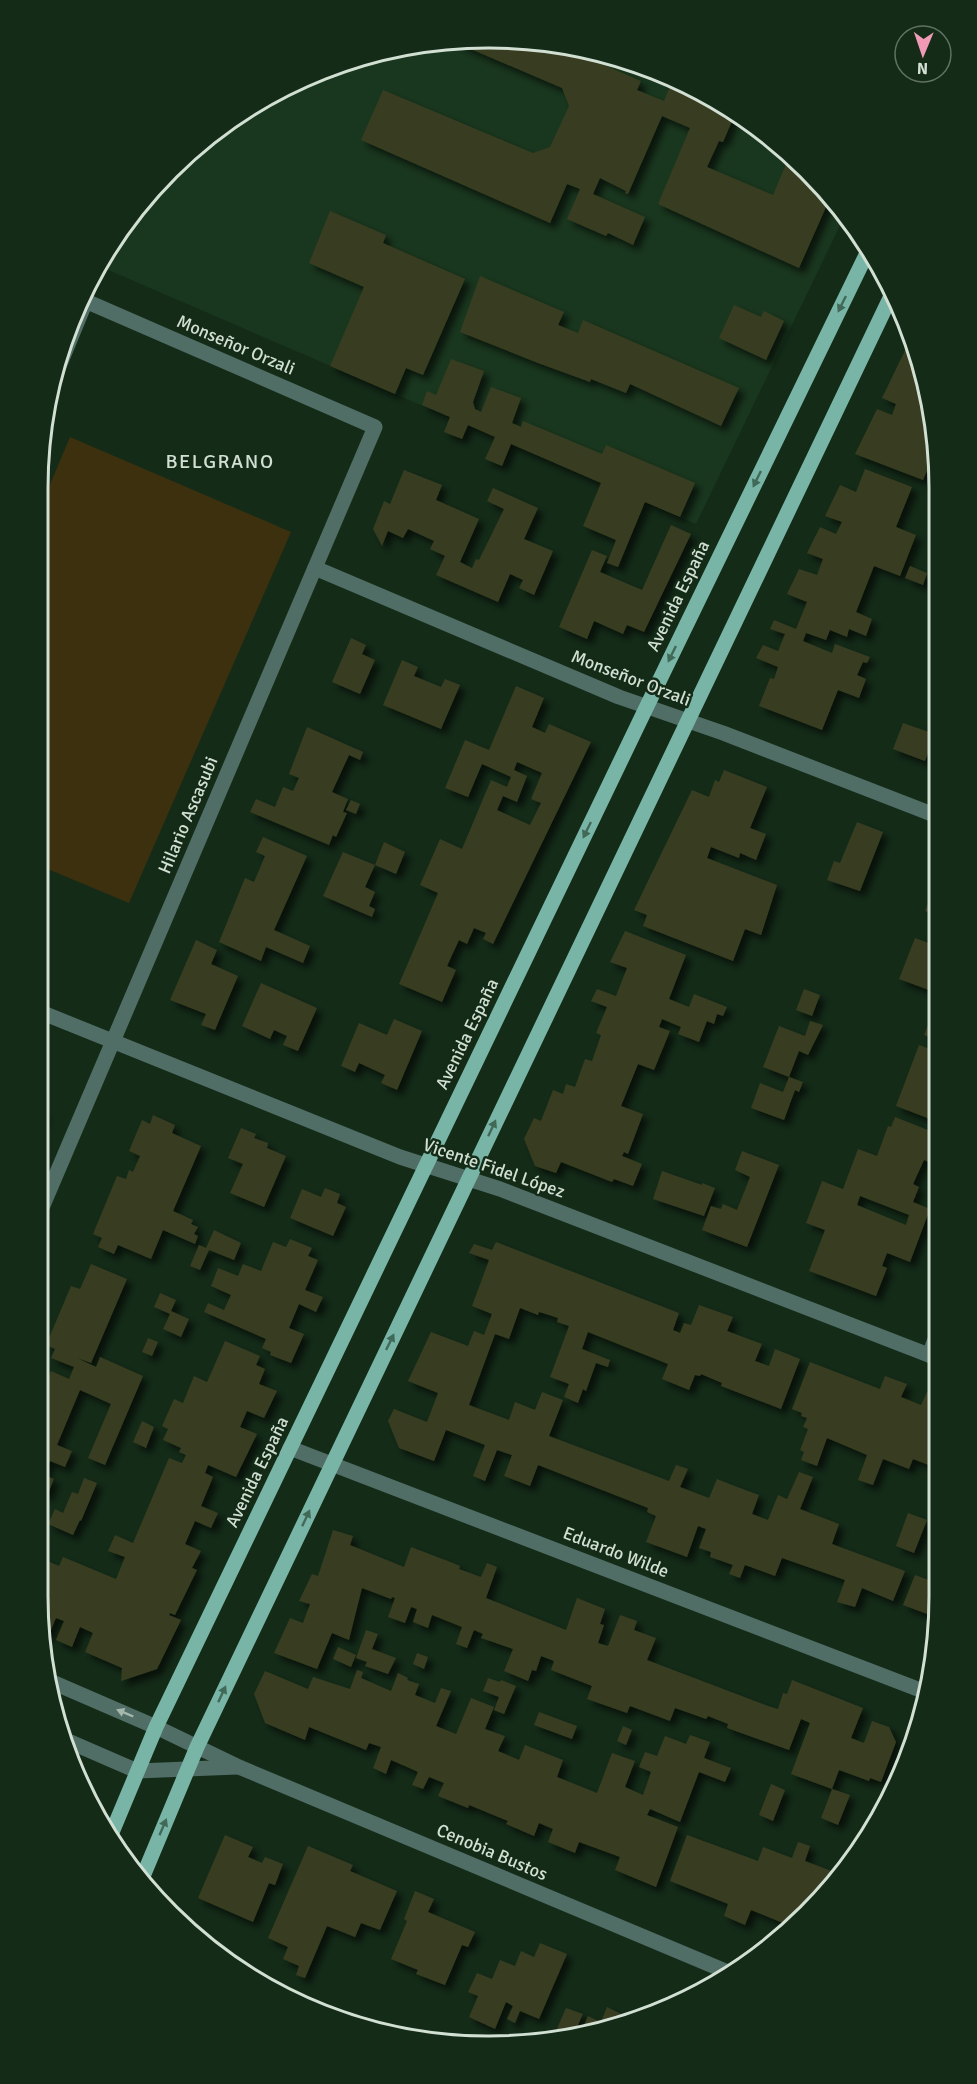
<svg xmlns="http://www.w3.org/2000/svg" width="977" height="2084" viewBox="0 0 977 2084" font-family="Signika,sans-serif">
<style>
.built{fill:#19361e}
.green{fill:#3d300e}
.building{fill:#373d20;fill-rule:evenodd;filter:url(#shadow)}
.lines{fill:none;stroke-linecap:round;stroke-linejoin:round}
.minor{stroke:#506d66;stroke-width:15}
.major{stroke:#78b5a6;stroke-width:15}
.oneway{fill:#416958}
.oneway2{fill:#a4b8ad}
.labels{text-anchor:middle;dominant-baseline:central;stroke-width:5;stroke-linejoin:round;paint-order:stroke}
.street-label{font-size:18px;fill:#d2e0d3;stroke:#142b18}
.neighbourhood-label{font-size:20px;letter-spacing:1.5px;fill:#d2e0d3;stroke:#142b18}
.rim{fill:none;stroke:#d2e0d3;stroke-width:3}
</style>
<defs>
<filter id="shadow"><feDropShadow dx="5.5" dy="5.5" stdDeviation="3" flood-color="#0009"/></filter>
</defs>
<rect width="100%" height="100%" fill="#142b18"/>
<polygon class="built" points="488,38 576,46 661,72 763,130 846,213 696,524 99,266 113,238 169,170 238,114 316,72 400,46"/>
<polygon class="green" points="70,437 291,532 129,903 38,865 38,513"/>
<g class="building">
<polygon points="488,38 576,46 593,51 590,59 641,81 637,90 664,101 671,84 662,79 664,74 735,114 723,142 719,141 707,167 773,195 789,157 830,198 799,268 658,204 690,128 662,116 628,194 625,193 626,191 600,178 593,194 645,217 633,245 608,233 606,236 567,219 580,189 567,184 550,223 361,140 383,90 533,153 550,147 569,106 562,88 452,41"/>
<polygon points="330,211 386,235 383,243 465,279 423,375 406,368 395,394 330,366 364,287 309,263"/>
<polygon points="480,276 564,312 558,325 578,333 583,320 739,388 721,426 630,384 626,393 591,379 590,382 538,363 460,332"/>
<polygon points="734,305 761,317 764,311 784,321 766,360 719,338"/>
<polygon points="911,338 936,429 936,450 923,480 855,454 877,409 892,415 896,404 882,398"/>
<polygon points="451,359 484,371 473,402 475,409 481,412 491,387 521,398 512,423 521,427 523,421 602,454 606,445 695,483 680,517 645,502 618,567 607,563 616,540 583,526 601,483 511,444 502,466 485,459 495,437 468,425 462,439 444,432 450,417 422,405 427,391 436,395"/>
<polygon points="865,469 912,487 896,527 916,535 900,576 874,566 856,612 872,619 866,636 849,629 847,637 830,630 826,640 806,633 803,641 832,653 835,644 870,657 867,663 863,662 857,675 866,679 859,698 838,690 822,730 759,706 770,678 774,679 778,667 756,658 763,645 778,651 785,634 770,629 774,620 796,629 807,602 787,594 799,569 817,575 823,559 807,553 820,527 836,534 842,522 825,516 840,485 856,492"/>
<polygon points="404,470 442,485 436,500 479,519 460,562 472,568 476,559 479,560 504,509 487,501 493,488 538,508 524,539 553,551 534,595 519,588 523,580 510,574 498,602 436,575 445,556 430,549 434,541 408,529 403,538 388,531 382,546 373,529 384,501 390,504"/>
<polygon points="671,525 691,534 644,632 627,625 623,634 594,621 587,639 559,627 592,550 607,556 600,572 642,590"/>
<polygon points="910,566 927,573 923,585 905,578"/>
<polygon points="351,638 366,645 362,654 375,660 360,694 332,682"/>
<polygon points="402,660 418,667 414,676 441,687 445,679 460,685 441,729 383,705"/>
<path d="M516,686l28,12 -12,29 13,6 4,-9 42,18 -98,202 -10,-5 3,-6 -12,-5 -7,16 -8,-4 -12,26 9,4 -14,32 -43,-18 39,-91 -18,-8 20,-46 22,10 29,-69 16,7 4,-10 -29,-13 -14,33 -23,-9 20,-48 24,10zM517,762l25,11 -11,26 10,4 -11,22 -33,-15 6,-14 14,6 10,-26 -13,-6z"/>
<polygon points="903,723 935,734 925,761 893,749"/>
<polygon points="307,727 363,752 360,760 349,755 332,792 348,799 343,812 347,813 336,837 333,835 329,845 250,812 256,799 275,807 283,787 293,791 299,778 289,774"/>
<polygon points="724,770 767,787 750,828 766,834 756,860 740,853 739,858 711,847 707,858 777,885 761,935 745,929 733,961 643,926 647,915 634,910 692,790 709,797 715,780 719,782"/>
<polygon points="351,800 360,804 356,814 346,810"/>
<polygon points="857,822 883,832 860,891 827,880 834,861 840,863"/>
<polygon points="263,837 307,856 274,930 310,946 303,963 266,947 261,961 219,942 245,878 254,882 265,856 256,852"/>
<polygon points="384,842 405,852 396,874 375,865"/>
<polygon points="343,852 375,865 365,887 375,892 369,906 375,909 372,917 323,896"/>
<polygon points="930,898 937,900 937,915 925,911"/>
<polygon points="625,931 686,955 669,999 689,1007 694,994 727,1007 723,1016 717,1014 714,1024 707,1021 699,1042 678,1034 681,1027 662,1019 659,1027 670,1031 654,1070 638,1064 621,1106 643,1114 628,1154 624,1152 622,1156 642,1164 633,1186 614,1179 612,1182 561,1162 556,1173 535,1166 524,1139 534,1118 541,1121 553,1090 563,1094 566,1084 575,1087 585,1059 592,1061 601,1035 596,1033 607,1007 591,1001 597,989 616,996 627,968 610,962"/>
<polygon points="915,938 934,945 937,938 937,993 899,979"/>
<polygon points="196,940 217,950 211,964 238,976 215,1030 201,1025 206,1014 170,1000"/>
<polygon points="261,983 317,1008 298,1051 283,1045 287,1036 274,1030 270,1039 242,1026"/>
<polygon points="804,989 820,995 812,1016 796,1010"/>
<polygon points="937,1002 938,1002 938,1040 924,1035"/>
<polygon points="394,1019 422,1031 397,1090 381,1083 385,1075 359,1063 355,1072 341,1066 359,1023 387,1035"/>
<polygon points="810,1021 823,1025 808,1055 799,1051 789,1077 763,1067 779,1026 805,1036"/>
<polygon points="919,1045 938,1052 938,1122 896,1106"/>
<polygon points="789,1077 803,1082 799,1092 795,1090 784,1120 751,1108 760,1083 783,1092"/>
<polygon points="38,1111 44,1114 38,1129"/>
<polygon points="153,1115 175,1125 172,1133 201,1146 173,1211 193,1220 191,1224 198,1227 194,1234 198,1236 195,1244 163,1230 151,1259 118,1245 114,1254 98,1247 102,1238 93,1234 117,1176 126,1179 129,1170 133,1172 140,1156 129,1151 142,1120 150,1124"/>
<path d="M895,1117l43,17v11l-2,-1 -7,18 -5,-2 -11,24 6,3 -6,15 17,7 -20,53 -23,-9 -5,13 5,2 -11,28 -67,-25 16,-41 -19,-7 16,-42 21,8 15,-40 19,7 11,-30 3,1zM860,1196l49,19 -3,10 -49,-20z"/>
<polygon points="241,1128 256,1134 254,1138 268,1143 267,1148 286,1156 264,1207 230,1193 243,1164 228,1158"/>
<polygon points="742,1151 779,1165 747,1247 702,1230 711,1206 721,1209 723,1204 737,1210 750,1177 735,1170"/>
<polygon points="662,1171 702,1185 702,1183 715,1188 704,1216 653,1199"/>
<polygon points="325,1188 340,1194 337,1203 346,1207 333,1236 290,1218 302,1189 321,1197"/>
<polygon points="214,1230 241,1243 234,1260 209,1250 200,1270 190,1266 199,1245 206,1248"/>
<polygon points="290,1239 312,1248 308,1256 318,1260 305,1290 323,1297 316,1312 299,1304 289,1328 304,1334 291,1363 270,1355 271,1352 262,1348 266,1339 204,1312 208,1303 224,1310 231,1295 211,1286 218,1268 238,1276 243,1264 261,1271 273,1242 286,1247"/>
<polygon points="496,1242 679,1313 673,1330 680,1333 684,1323 691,1325 699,1305 733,1317 727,1331 762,1344 755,1361 769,1366 775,1349 800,1359 781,1409 721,1386 722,1383 701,1374 700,1376 695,1375 689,1390 662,1379 668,1364 588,1332 582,1349 610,1360 608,1367 596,1363 586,1391 583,1389 578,1403 564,1397 569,1384 550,1377 569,1326 557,1322 558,1318 549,1315 539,1312 538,1315 520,1308 509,1339 495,1334 469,1405 509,1420 515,1402 535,1410 542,1392 563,1400 549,1436 669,1481 676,1465 688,1469 680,1487 709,1498 717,1479 732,1485 759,1495 752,1514 768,1520 778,1495 787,1499 799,1472 813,1477 800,1509 839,1524 832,1544 905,1571 893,1601 862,1588 855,1607 837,1602 845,1580 782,1558 775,1576 745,1565 740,1578 729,1574 733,1565 710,1557 711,1552 699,1548 706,1529 698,1526 687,1557 646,1542 656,1516 647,1512 648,1508 538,1465 530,1486 504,1476 512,1455 497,1450 485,1481 473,1476 485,1445 446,1430 434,1461 399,1448 388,1421 394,1409 427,1422 438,1393 408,1381 431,1332 468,1346 474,1331 484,1335 492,1314 472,1306 489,1260 469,1253 474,1244 492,1250"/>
<polygon points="91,1264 127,1279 91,1363 77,1358 96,1367 100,1357 143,1376 105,1465 88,1458 111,1404 80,1390 57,1445 72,1451 65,1467 50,1461 44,1475 54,1479 47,1496 38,1492 38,1373 48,1377 51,1371 69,1379 74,1367 51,1358 55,1349 46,1345 71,1286 80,1289"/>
<polygon points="160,1293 176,1300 171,1311 189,1319 181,1337 163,1329 170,1314 154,1307"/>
<polygon points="148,1338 158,1342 152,1356 142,1352"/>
<polygon points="225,1341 260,1356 256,1365 265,1369 259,1384 277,1391 264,1418 247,1411 240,1427 257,1434 236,1477 208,1465 205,1473 213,1477 201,1506 218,1513 211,1528 195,1521 185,1544 201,1551 192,1568 197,1570 175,1615 170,1613 169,1615 181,1620 157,1669 121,1681 122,1668 85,1652 93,1633 80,1627 72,1647 56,1640 64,1621 56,1618 48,1637 44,1635 38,1595 38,1557 59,1566 63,1557 116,1579 125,1557 108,1551 115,1535 133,1543 169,1458 182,1463 186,1455 179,1452 181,1448 163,1440 168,1429 162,1426 174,1399 183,1403 194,1376 207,1382 208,1380"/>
<polygon points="810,1362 880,1389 885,1376 907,1384 901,1397 921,1405 927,1392 937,1395 931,1410 939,1413 939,1469 913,1459 909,1469 883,1459 873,1485 858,1480 867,1455 827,1438 817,1466 801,1460 804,1452 800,1450 808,1429 803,1427 807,1418 801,1416 802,1413 792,1409"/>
<polygon points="142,1421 154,1427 146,1448 133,1442"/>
<polygon points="84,1478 97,1483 81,1521 80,1520 73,1535 48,1524 55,1509 63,1513 72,1492 78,1494"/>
<polygon points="908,1513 927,1520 914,1553 896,1546"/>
<polygon points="333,1530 353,1536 350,1545 404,1567 411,1547 453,1563 460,1566 459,1569 481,1577 487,1563 497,1567 486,1598 566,1630 577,1598 605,1609 600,1624 604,1625 598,1643 608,1646 620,1615 637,1621 634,1630 656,1638 647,1660 768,1706 778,1709 783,1693 787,1694 792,1680 863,1708 851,1738 864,1743 872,1721 889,1727 896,1742 881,1782 870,1778 869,1781 839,1770 832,1789 791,1774 810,1723 801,1719 789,1750 727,1728 728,1724 708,1716 706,1719 675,1708 670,1721 630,1706 627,1713 587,1699 592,1686 551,1670 554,1661 541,1656 536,1671 532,1670 528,1681 504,1671 513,1649 481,1638 483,1634 474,1630 467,1648 456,1644 462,1627 432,1615 428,1628 413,1622 417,1609 411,1607 405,1623 388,1617 395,1598 392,1597 391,1599 362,1588 349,1640 332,1633 317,1669 274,1653 290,1618 303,1623 310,1604 299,1601 312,1574 318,1576"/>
<polygon points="915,1575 939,1584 938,1608 935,1617 903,1605"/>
<polygon points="366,1630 378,1634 372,1649 396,1658 388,1674 365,1666 367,1662 356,1658"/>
<polygon points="338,1647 356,1655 351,1667 333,1659"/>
<polygon points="417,1653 428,1657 424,1669 413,1664"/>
<polygon points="357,1670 363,1672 361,1678 391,1691 398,1673 408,1678 407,1680 419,1684 415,1695 435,1703 441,1688 451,1691 436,1726 456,1734 471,1698 494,1707 485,1729 505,1736 498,1751 519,1760 525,1745 563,1760 557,1777 597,1793 612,1753 635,1761 625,1787 643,1795 651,1772 639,1767 645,1752 657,1756 665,1736 686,1744 690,1735 710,1742 704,1758 731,1768 725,1782 699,1772 680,1822 650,1809 647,1815 678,1827 656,1887 615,1870 620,1857 579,1842 575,1853 548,1842 553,1829 539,1823 534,1836 506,1824 508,1821 469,1805 468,1808 438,1796 444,1783 429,1777 423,1789 412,1785 418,1772 407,1767 391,1760 386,1774 373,1768 381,1747 369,1743 366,1750 309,1727 305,1740 265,1723 254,1694 265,1671 308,1689 313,1677 350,1689"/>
<polygon points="488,1678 500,1682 501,1680 516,1686 504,1714 494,1710 499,1697 483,1691"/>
<polygon points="539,1712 577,1726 572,1739 534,1725"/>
<polygon points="623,1726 632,1730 626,1745 617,1741"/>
<polygon points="771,1784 785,1790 773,1821 759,1815"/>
<polygon points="832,1789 850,1795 838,1825 821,1818"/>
<polygon points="225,1835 253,1847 248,1857 262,1863 265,1857 283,1864 275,1885 269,1883 253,1922 198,1898"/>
<polygon points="687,1835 758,1861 763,1847 792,1858 798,1842 810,1846 805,1861 837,1873 827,1893 788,1925 751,1910 745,1925 724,1916 728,1904 670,1881"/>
<polygon points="308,1846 353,1865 350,1871 397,1891 380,1930 361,1923 355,1937 327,1926 305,1978 296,1975 299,1966 283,1959 288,1947 268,1938"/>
<polygon points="415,1891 434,1899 428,1912 475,1932 468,1947 462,1945 445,1985 416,1974 418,1970 391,1959 407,1921 404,1919"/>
<polygon points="540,1943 567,1954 539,2019 520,2011 515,2023 507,2019 513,2006 506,2002 495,2029 469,2017 478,1996 468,1992 477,1973 492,1979 500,1960 515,1966 521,1951 534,1957"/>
<polygon points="607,2007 629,2018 579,2037 588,2016 601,2022"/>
<polygon points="566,2008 583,2014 572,2038 552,2040"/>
<polygon points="395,2026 420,2036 421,2033 439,2042 401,2038 391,2034"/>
</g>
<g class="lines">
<g class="minor">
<polyline points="51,386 86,301"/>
<polyline points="315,568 619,697 723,733 937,816"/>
<polyline points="38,1011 400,1157 500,1189 939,1359"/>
<polyline points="38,1217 375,427 81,299"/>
<polyline points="929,1355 939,1329"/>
<polyline points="290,1448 928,1693"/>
<polyline points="52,1682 156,1727 239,1767 730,1973"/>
<polyline points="61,1738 137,1771 237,1767"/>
</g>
<g class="major">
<polyline points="110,1837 156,1727 647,706 868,251"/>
<polyline points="141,1881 197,1747 892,294"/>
</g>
</g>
<defs><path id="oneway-solid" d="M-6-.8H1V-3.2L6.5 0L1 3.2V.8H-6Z" transform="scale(1.5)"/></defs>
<g class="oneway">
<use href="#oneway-solid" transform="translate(842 304) rotate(116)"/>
<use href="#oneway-solid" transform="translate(757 479) rotate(116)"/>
<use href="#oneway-solid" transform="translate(672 654) rotate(116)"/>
<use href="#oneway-solid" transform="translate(587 830) rotate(116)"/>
<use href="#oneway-solid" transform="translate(492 1128) rotate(-65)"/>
<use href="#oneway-solid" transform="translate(390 1342) rotate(-64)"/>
<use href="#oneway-solid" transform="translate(306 1518) rotate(-65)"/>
<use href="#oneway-solid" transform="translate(222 1694) rotate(-65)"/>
<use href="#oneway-solid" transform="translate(163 1827) rotate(-67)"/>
</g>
<use class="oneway2" href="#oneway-solid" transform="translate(125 1713) rotate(-157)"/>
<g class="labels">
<g class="street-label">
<text transform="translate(236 345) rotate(23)">Monseñor Orzali</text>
<text transform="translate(678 596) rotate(-64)">Avenida España</text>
<text transform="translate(631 678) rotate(21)">Monseñor Orzali</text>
<text transform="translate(188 815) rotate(-67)">Hilario Ascasubi</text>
<text transform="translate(467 1034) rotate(-64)">Avenida España</text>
<text transform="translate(494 1168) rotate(19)">Vicente Fidel López</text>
<text transform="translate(257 1472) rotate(-64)">Avenida España</text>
<text transform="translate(616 1552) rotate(21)">Eduardo Wilde</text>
<text transform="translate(492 1852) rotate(23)">Cenobia Bustos</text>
</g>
<g class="neighbourhood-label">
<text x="220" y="461">BELGRANO</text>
</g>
</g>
<path d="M0 0H977V2084H0ZM488 48H489A440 440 0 0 1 929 488V1596A440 440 0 0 1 489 2036H488A440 440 0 0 1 48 1596V488A440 440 0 0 1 488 48Z" fill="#142b18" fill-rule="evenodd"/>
<path class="rim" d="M488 48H489A440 440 0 0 1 929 488V1596A440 440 0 0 1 489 2036H488A440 440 0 0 1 48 1596V488A440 440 0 0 1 488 48Z"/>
<g transform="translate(923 54) rotate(182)"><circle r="28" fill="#142b18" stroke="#607363" stroke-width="1.5"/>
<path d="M0-4.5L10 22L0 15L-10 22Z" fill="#f09ab6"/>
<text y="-9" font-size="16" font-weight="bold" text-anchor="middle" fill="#d2e0d3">N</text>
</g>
</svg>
